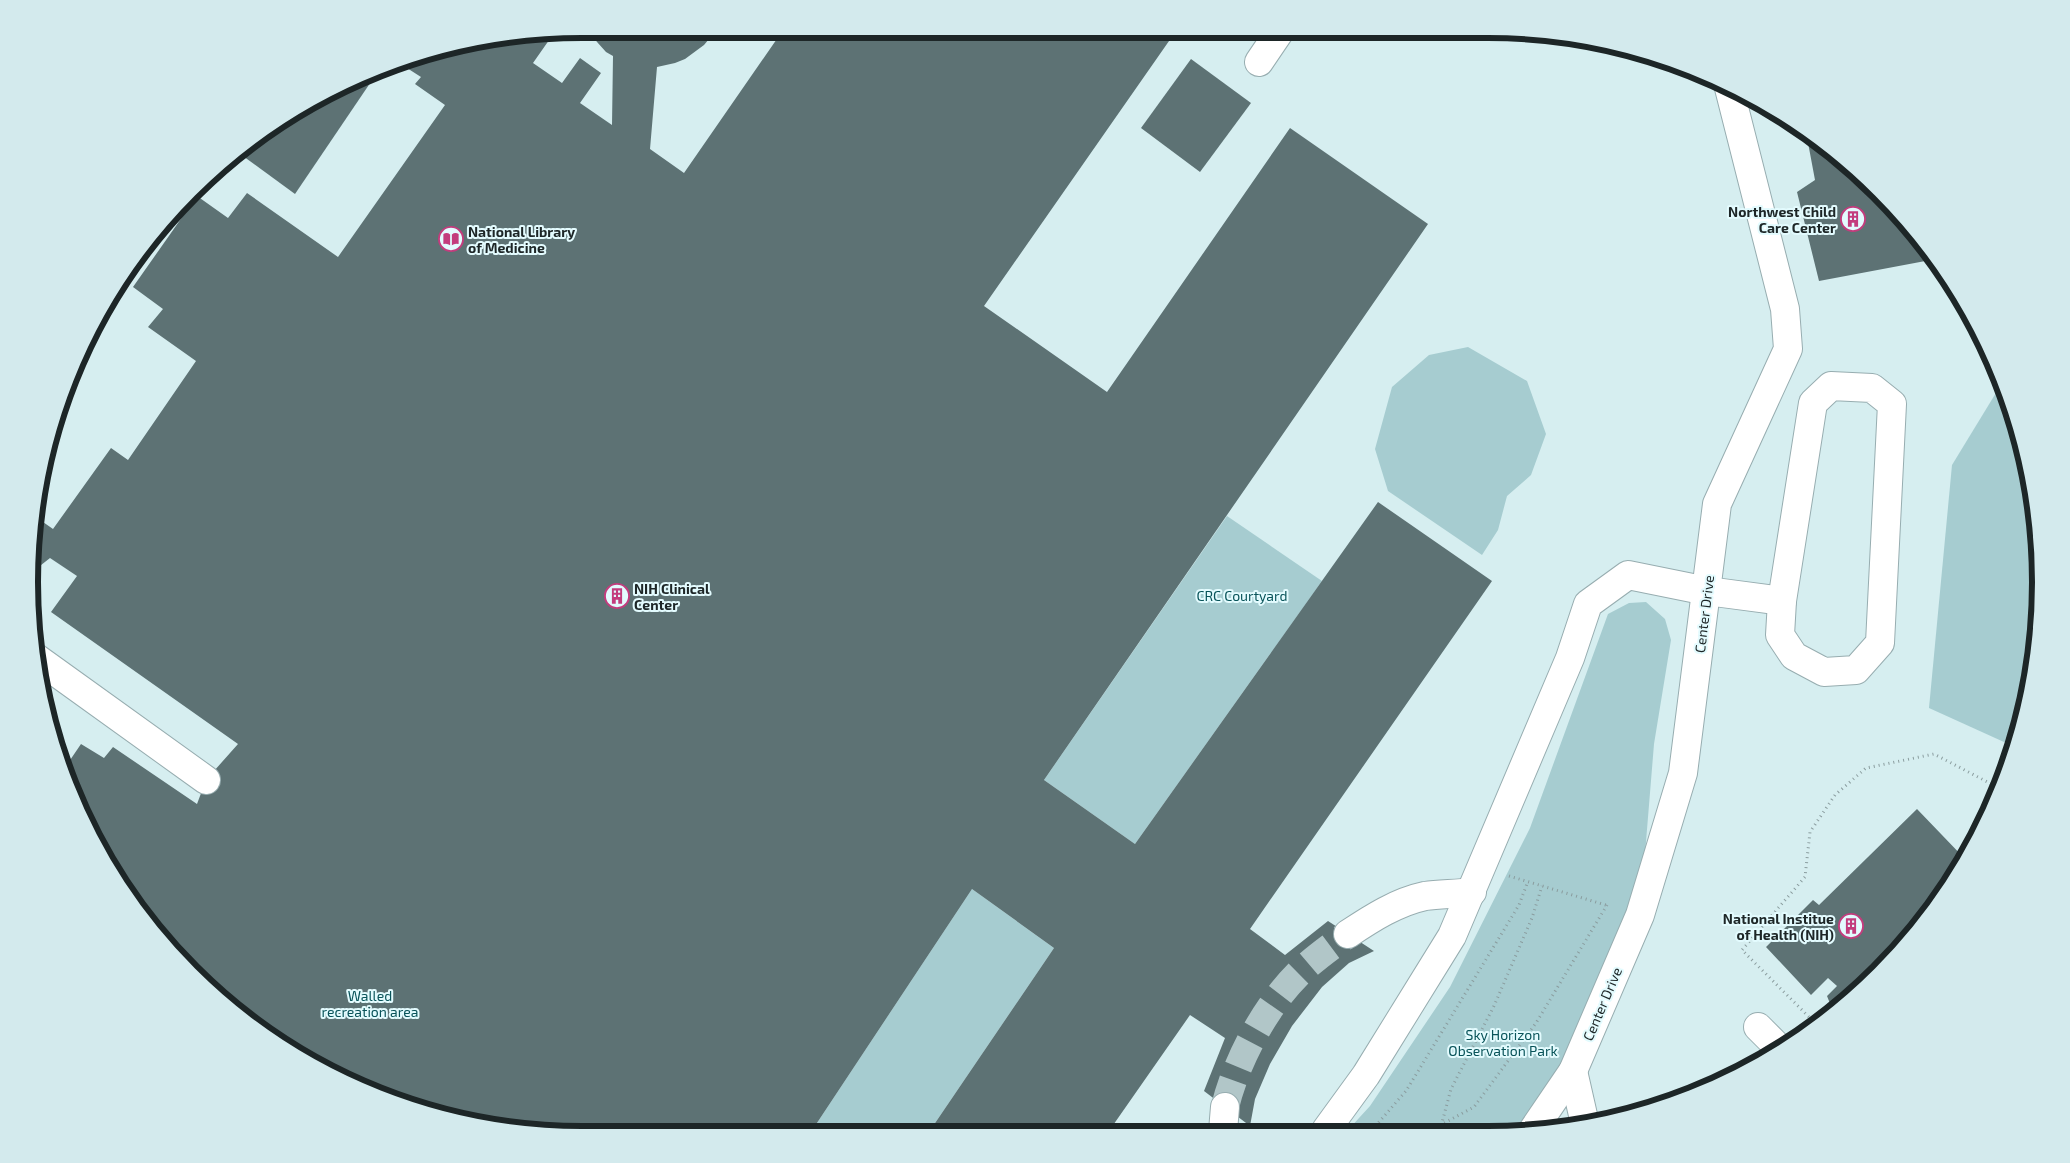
<svg xmlns="http://www.w3.org/2000/svg" width="2070" height="1163" viewBox="0 0 2070 1163" font-family="'Exo 2',sans-serif">
<style>
.green{fill:#a6ccd0}
.building{fill:#5d7274}
.lines{fill:none;stroke-linecap:round;stroke-linejoin:round}
.minor-tunnel{stroke:#b1c6c8;stroke-width:28;stroke-dasharray:28 14;stroke-linecap:butt}
.minor-casing{stroke:#97adb0;stroke-width:30}
.path{stroke:#8a9c9e;stroke-width:3;stroke-dasharray:1 4;stroke-linecap:butt}
.minor{stroke:#fff;stroke-width:28}
.labels{text-anchor:middle;dominant-baseline:central;stroke-width:4;stroke-linejoin:round;paint-order:stroke}
.poi-label{font-size:14px;font-weight:bold;fill:#1d2627;stroke:#e3fbfe;text-anchor:end}
.park-label{font-size:14px;fill:#085359;stroke:#e3fbfe}
.street-label{font-size:14px;fill:#1d2627;stroke:#e3fbfe}
.rim{fill:none;stroke:#1d2627;stroke-width:6}
</style>
<rect width="100%" height="100%" fill="#d6eef0"/>
<g class="green">
<polygon points="1468,347 1527,381 1546,434 1531,475 1507,496 1498,530 1482,555 1388,491 1375,449 1392,387 1429,355"/>
<polygon points="2002,383 2022,439 2040,546 2036,654 2015,747 1929,708 1952,465"/>
<polygon points="1227,516 1322,581 1135,844 1044,780"/>
<polygon points="1646,602 1665,619 1671,640 1654,744 1640,915 1533,1130 1348,1130 1370,1106 1450,987 1530,828 1608,614 1629,603"/>
<polygon points="972,889 1054,948 929,1132 811,1132"/>
</g>
<g class="building">
<polygon points="1176,31 984,306 1107,392 1290,128 1428,224 1044,780 1135,844 1378,502 1492,581 1250,929 1285,955 1328,921 1374,951 1349,963 1322,987 1292,1026 1270,1064 1255,1099 1250,1126 1204,1091 1225,1038 1190,1015 1109,1131 929,1132 1054,948 972,889 811,1132 546,1133 404,1105 305,1060 217,997 166,946 103,858 71,793 64,769 81,744 104,758 113,747 197,804 206,780 238,744 51,612 77,576 50,558 31,573 33,515 53,529 111,448 128,460 196,361 148,327 163,309 133,287 197,196 228,218 247,193 338,257 445,105 415,84 421,77 396,61 509,34 554,33 533,63 562,83 580,58 601,73 580,103 612,125 613,56 606,52 589,33 714,33 704,45 685,59 675,63 657,67 650,149 684,173 781,33"/>
<polygon points="1191,59 1251,103 1200,172 1141,128"/>
<polygon points="381,67 295,194 236,151 245,143 337,86"/>
<polygon points="1806,132 1853,166 1927,245 1936,259 1819,281 1797,192 1815,180"/>
<polygon points="1917,809 1966,860 1880,972 1833,1011 1827,996 1837,986 1828,978 1811,995 1766,947 1813,900 1819,905"/>
</g>
<g class="lines">
<path class="minor-tunnel" d="M1225,1107c11,-46 41,-102 75,-135 15,-14 32,-26 48,-38"/>
<defs>
<g id="minor">
<polyline points="1259,62 1280,31"/>
<polygon points="1831,386 1872,388 1892,404 1880,643 1856,670 1824,672 1794,656 1780,635 1782,601 1813,403"/>
<polyline points="35,657 206,780"/>
<path d="M1348,934c24,-16 49,-32 77,-38 15,-2 32,-2 47,-4"/>
<polyline points="1758,1027 1780,1049"/>
<polyline points="1573,1071 1585,1124"/>
<polyline points="1326,1130 1366,1075 1452,936 1570,658 1588,604 1628,575 1707,591 1782,601"/>
<polyline points="1533,1130 1573,1071 1640,915 1683,773 1717,504 1788,349 1785,309 1729,88"/>
<polyline points="1223,1131 1225,1107"/>
</g>
</defs>
<use href="#minor" class="minor-casing"/>
<g class="path">
<polyline points="1509,876 1609,906"/>
<polyline points="1816,1024 1742,950 1805,877 1810,832 1835,795 1866,768 1934,754 1999,788"/>
<polyline points="1372,1130 1406,1091 1519,905 1528,881"/>
<polyline points="1431,1130 1474,1107 1536,1023 1607,905"/>
<polyline points="1440,1130 1451,1089 1494,1006 1532,918 1542,886"/>
</g>
<use href="#minor" class="minor"/>
</g>
<defs>
<symbol id="building-ring" viewBox="-11 -11 22 22"><circle r="9.5" fill="#e3fbfe" stroke="#c33c7d" stroke-width="1.5"/><path d="M-4-6H4V6H1V3H-1V6H-4ZM-2.5-4.3h1.7v1.8h-1.7ZM.8-4.3h1.7v1.8H.8ZM-2.5-1h1.7V.8h-1.7ZM.8-1h1.7V.8H.8Z" fill="#c33c7d"/></symbol>
<symbol id="library-ring" viewBox="-11 -11 22 22"><circle r="9.5" fill="#e3fbfe" stroke="#c33c7d" stroke-width="1.5"/><path d="M-6-4Q-3-5.5-.7-3.5V5Q-3 3-6 4ZM6-4Q3-5.5 .7-3.5V5Q3 3 6 4Z" fill="#c33c7d"/></symbol>
</defs>
<g fill-rule="evenodd">
<use href="#building-ring" x="1839" y="205" width="28" height="28"/>
<use href="#library-ring" x="437" y="225" width="28" height="28"/>
<use href="#building-ring" x="603" y="582" width="28" height="28"/>
<use href="#building-ring" x="1837" y="912" width="28" height="28"/>
</g>
<g class="labels">
<g class="poi-label">
<text x="1836" y="211">Northwest Child<tspan x="1836" dy="16">Care Center</tspan></text>
<text x="468" y="231" text-anchor="start">National Library<tspan x="468" dy="16">of Medicine</tspan></text>
<text x="634" y="588" text-anchor="start">NIH Clinical<tspan x="634" dy="16">Center</tspan></text>
<text x="1834" y="918">National Institue<tspan x="1834" dy="16">of Health (NIH)</tspan></text>
</g>
<g class="park-label">
<text x="1242" y="595">CRC Courtyard</text>
<text x="370" y="995">Walled<tspan x="370" dy="16">recreation area</tspan></text>
<text x="1503" y="1034">Sky Horizon<tspan x="1503" dy="16">Observation Park</tspan></text>
</g>
<g class="street-label">
<text transform="translate(1704 614) rotate(-83)">Center Drive</text>
<text transform="translate(1602 1004) rotate(-67)">Center Drive</text>
</g>
</g>
<path d="M0 0H2070V1163H0ZM582 38H1488A544 544 0 0 1 2032 582V582A544 544 0 0 1 1488 1126H582A544 544 0 0 1 38 582V582A544 544 0 0 1 582 38Z" fill="#d3eaed" fill-rule="evenodd"/>
<path class="rim" d="M582 38H1488A544 544 0 0 1 2032 582V582A544 544 0 0 1 1488 1126H582A544 544 0 0 1 38 582V582A544 544 0 0 1 582 38Z"/>
</svg>
